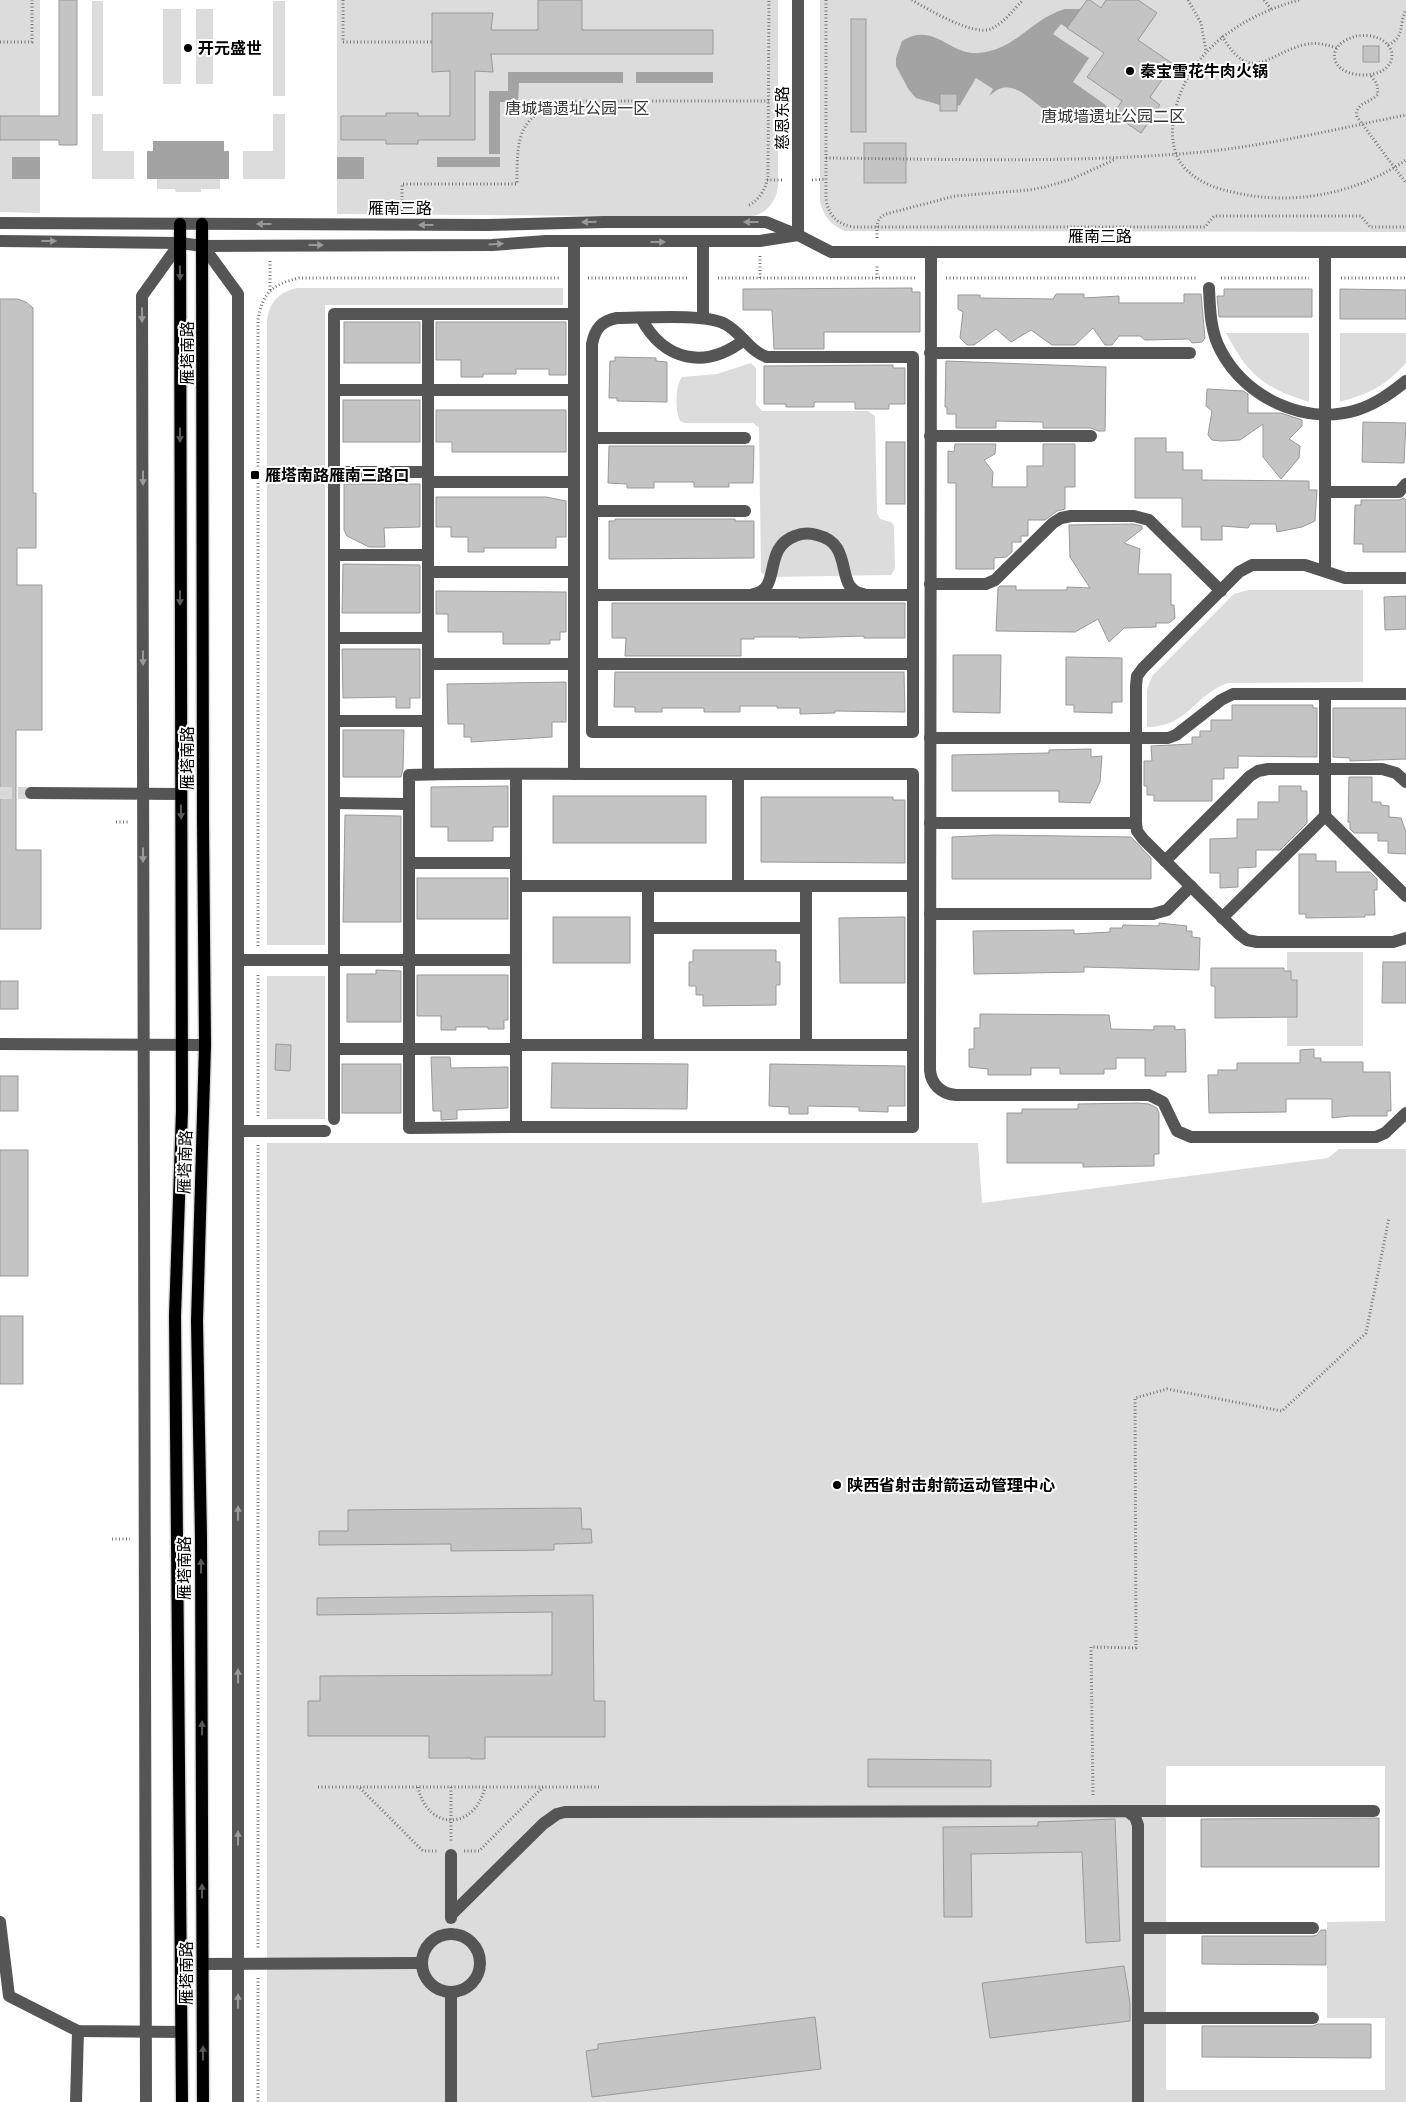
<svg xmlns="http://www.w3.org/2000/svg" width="1406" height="2102" viewBox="0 0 1406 2102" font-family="'Public Sans','Noto Sans SC',sans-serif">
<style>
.green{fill:#dcdcdc;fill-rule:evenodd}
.water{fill:#a3a3a3}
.building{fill:#c4c4c4;stroke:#999}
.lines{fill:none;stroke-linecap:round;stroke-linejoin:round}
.minor-tunnel{stroke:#d9d9d9;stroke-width:12;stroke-dasharray:12 6;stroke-linecap:butt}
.major-casing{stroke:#dbdbdb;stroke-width:15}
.path{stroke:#777;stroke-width:3;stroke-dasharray:1 2.5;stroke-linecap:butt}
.minor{stroke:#555;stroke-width:12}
.major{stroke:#000;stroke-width:12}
.oneway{fill:#999}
.oneway2{fill:#595959}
.poi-dot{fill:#000;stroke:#fff;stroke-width:2}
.labels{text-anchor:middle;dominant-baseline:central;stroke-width:4;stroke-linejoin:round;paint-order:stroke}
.poi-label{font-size:16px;font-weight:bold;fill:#000;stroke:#fff;text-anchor:start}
.park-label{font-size:16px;fill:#333;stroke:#fff}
.street-label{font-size:16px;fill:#000;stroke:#fff}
</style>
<rect width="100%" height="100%" fill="#fff"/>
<g class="green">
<polygon points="0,0 40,0 40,213 0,212"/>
<path d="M337,0h441v187c-3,17 -13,28 -30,30l-411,-3z"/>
<path d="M820,0h586v232l-561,-1c-14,-6 -21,-14 -25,-29z"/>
<rect x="92" y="1" width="11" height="95"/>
<rect x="273" y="1" width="12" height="95"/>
<rect x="163" y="9" width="18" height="75"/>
<rect x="196" y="9" width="17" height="75"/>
<polygon points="92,114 103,114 103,151 134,151 134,179 92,179"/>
<polygon points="273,114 285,114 285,179 243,179 243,151 273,151"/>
<polygon points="157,179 220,179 220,189 201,189 201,192 176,192 175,189 157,189"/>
<path d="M297,288h266v17h-238v640h-58v-624c2,-19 12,-29 30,-33z"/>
<path d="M1226,333h83v69c-45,-14 -61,-27 -83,-69z"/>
<path d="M1340,333h66v30c-22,24 -36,30 -66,39z"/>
<path d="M751,363l5,5v36l6,7h106l7,5 2,97 3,6 11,3 3,4 1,42 -4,7 -120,2 -5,-1 -5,-4 -2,-144 -6,-5h-68l-5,-2c-5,-9 -5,-36 2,-44l35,-3z"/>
<path d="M1248,590h115v92l-135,1c-33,11 -40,44 -81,44v-37l5,-14 82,-82z"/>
<rect x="1287" y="952" width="76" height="94"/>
<rect x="267" y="976" width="58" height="143"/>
<path d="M267,1143h711l4,60 346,-45 11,-9h67v953h-1139zM1166,1766h219v155l-58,1v96h58v72h-219z"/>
</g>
<g class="water">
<path d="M1065,9h16l-14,19 -6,-4 -8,10 36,24 -16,24 34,24c-5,8 -9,7 -18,12 -40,18 -58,-36 -87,-30 -5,1 -9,5 -13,8l4,-7 -17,-11 -16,27 -3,1 -1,-12h-16v11l-24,-7 -7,-8 -13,-24v-8l6,-17c32,-20 47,14 76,12 39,-3 52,-34 87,-44z"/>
<polygon points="508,72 623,72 623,83 519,83 518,102 500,102 500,154 489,154 489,91 508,91"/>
<rect x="636" y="72" width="77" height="11"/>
<polygon points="153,141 224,141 224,151 229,151 229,179 147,179 147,151 153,151"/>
<rect x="12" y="157" width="28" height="22"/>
<rect x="337" y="157" width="27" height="22"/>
<rect x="437" y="157" width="63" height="10"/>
</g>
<g class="building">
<polygon points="59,0 77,0 77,145 59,145 59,140 0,140 0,116 59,116"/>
<polygon points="538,0 582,0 582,30 713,30 713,54 491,54 493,72 475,71 475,140 418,140 418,144 386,144 386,140 341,140 341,116 386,116 386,113 418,113 418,116 450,116 450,71 432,72 432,13 493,13 491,30 538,30"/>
<polygon points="1087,0 1090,0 1101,8 1106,0 1138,0 1157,13 1138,40 1173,64 1150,97 1160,105 1141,133 1113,114 1122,101 1087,77 1104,53 1067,28"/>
<rect x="851" y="19" width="15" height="113"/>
<rect x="1363" y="46" width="16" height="16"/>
<rect x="940" y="94" width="17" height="17"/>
<rect x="864" y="143" width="42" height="40"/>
<polygon points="912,288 912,292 920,292 920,332 824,332 824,349 774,349 772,310 743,310 743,289"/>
<polygon points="1224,289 1312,289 1312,317 1219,317 1217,296 1224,296"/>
<polygon points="1340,289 1406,290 1406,319 1340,319"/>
<polygon points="1056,294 1084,294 1084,298 1119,296 1119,303 1184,303 1184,294 1201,294 1205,338 1202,342 1192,343 1189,339 1145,340 1140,336 1119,336 1112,345 1105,345 1093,328 1075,345 1052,345 1031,330 1011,342 996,329 974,345 967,345 960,338 963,312 958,309 958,295 980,295 980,298 1053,299"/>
<polygon points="0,299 18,299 26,302 33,308 33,493 36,493 36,548 17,548 17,585 42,585 42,730 16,730 16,850 41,850 41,929 0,929"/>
<rect x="344" y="322" width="76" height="41"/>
<polygon points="436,322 566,322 566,375 549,375 549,369 516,369 516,374 483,374 483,377 461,377 461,360 436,360"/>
<polygon points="615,357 656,358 656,361 667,362 667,402 617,401 617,398 609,398 610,361 615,361"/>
<polygon points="946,361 1106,367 1105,431 1098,431 1091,428 1043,428 1043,422 996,421 996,428 956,428 956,414 947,414 947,407 945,407"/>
<polygon points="893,365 893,368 905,368 905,404 889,404 889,409 855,409 855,402 814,402 814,407 786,407 786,404 764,404 764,366"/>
<polygon points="1207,389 1243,391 1248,394 1248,413 1281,413 1302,420 1302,426 1289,439 1300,446 1299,458 1281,479 1263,457 1263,424 1240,440 1221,441 1212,440 1208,435 1212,411 1206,406"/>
<rect x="343" y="400" width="77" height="42"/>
<polygon points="436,410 566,410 566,452 452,452 452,442 436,442"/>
<polygon points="1363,422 1406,423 1404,463 1362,462"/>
<polygon points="1135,438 1166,438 1166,452 1183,452 1183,470 1202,470 1202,480 1309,481 1309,490 1317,490 1315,521 1302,527 1277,532 1276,524 1250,524 1248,528 1222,526 1222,540 1201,540 1201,527 1182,527 1182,498 1135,498"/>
<rect x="886" y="442" width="19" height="62"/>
<polygon points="955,444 996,444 995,454 984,460 993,472 992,487 1027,487 1027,466 1043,466 1043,444 1075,444 1075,487 1065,487 1065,509 1057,511 1045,520 1028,520 1028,536 1021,536 1021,542 1012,542 1012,552 1006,557 994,558 994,569 956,569 956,483 948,483 948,451 954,452"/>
<polygon points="609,446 754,446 753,483 729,483 729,487 694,487 694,482 654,482 654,488 627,488 627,484 608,483"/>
<polygon points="344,484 420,484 420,527 384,528 385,547 369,547 347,536 344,530"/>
<polygon points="436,497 546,497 566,501 566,537 556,537 556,548 484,548 484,552 468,552 468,537 451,537 451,527 436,527"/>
<polygon points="1404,498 1406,500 1406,552 1363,552 1363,544 1354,544 1355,505 1361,505 1361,500 1399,500"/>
<polygon points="615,519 735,519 735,521 754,521 754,558 609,559 609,521 615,521"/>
<polygon points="1133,524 1142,526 1142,529 1124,543 1140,549 1138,574 1171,574 1171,605 1174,605 1175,618 1169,623 1156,623 1156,627 1124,628 1109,642 1098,619 1075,632 996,631 998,588 1000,586 1016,586 1016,590 1067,590 1067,587 1090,588 1070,557 1069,525"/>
<polygon points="343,564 420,565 420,613 342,613"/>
<polygon points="436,591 566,592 566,632 560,632 560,640 550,640 550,644 503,644 503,632 448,632 448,614 436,614"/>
<polygon points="1406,596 1406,629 1385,630 1384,597"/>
<polygon points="612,603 905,603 905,638 864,638 864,636 799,638 799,637 754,637 754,639 741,639 741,656 625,656 626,638 612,638"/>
<polygon points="342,649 420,649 420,698 410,698 410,708 396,708 396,697 343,698"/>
<polygon points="953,655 1001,655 1000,713 953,712"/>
<polygon points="1066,657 1122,658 1122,702 1112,702 1112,713 1074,712 1074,705 1066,705"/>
<polygon points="615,672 904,672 905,712 835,711 835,713 800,714 800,708 777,708 777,706 740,706 740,712 704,712 704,708 662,708 662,712 635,712 635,707 614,707"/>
<polygon points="566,682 566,722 552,722 552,737 471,742 471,737 464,737 464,724 448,724 447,684"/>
<polygon points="1232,705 1313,705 1313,708 1317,708 1317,757 1238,756 1238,768 1224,768 1224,779 1212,779 1212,801 1154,801 1154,795 1147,795 1147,786 1144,786 1144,761 1152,761 1151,746 1192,744 1192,737 1200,737 1200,731 1211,731 1211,720 1232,720"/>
<polygon points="1333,708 1406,708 1406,759 1350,761 1350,758 1333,757"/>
<polygon points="343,730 404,730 403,769 401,777 343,777"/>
<polygon points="1091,749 1091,757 1102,756 1100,782 1090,803 1059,802 1059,791 952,791 952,755 1049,753 1049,750"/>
<polygon points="1349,777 1372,777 1372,802 1381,802 1381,805 1389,806 1389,817 1401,818 1406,832 1406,854 1388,853 1388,841 1378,841 1378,833 1354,833 1350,829 1350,822 1348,822"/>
<polygon points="508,786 508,827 493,827 493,841 448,841 448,827 431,827 431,787"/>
<polygon points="1279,786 1301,786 1301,791 1307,791 1307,823 1280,850 1256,850 1256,867 1238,868 1238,887 1220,888 1220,873 1210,873 1210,839 1237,838 1237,819 1258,819 1258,802 1279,802"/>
<rect x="553" y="796" width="153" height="47"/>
<polygon points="761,797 893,797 893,800 905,800 905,863 761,862"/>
<polygon points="345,815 401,816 401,922 343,922"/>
<polygon points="995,835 1131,837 1151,858 1151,879 952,879 952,837"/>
<polygon points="1299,854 1316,854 1316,861 1336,861 1336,872 1370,872 1377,879 1377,890 1374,890 1375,915 1365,915 1365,917 1306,918 1306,914 1299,914"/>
<rect x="417" y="878" width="91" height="41"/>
<rect x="553" y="917" width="77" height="46"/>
<polygon points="905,917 905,983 840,983 839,918"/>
<polygon points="1159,923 1187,926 1186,931 1192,931 1192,937 1200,938 1199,970 1084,967 1084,972 974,974 973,931 1074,930 1074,934 1110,932 1110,928 1122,928 1123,925 1159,926"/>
<polygon points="693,950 776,950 776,962 780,962 780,985 776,985 776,1005 703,1006 703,995 696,995 696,986 689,986 689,962 693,962"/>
<polygon points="1383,962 1406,962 1406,1003 1382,1003"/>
<polygon points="1211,968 1284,968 1284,971 1291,971 1291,980 1297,980 1297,1017 1215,1018 1215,986 1211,986"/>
<polygon points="376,970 401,971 401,1022 347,1022 347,974 376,974"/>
<polygon points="417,975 508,975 508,1020 504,1020 504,1029 488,1029 488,1027 456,1027 456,1030 441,1030 441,1016 417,1016"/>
<rect x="0" y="981" width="18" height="28"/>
<polygon points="980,1014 1109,1015 1111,1029 1154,1030 1154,1026 1175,1026 1175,1030 1185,1029 1186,1072 1166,1072 1166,1076 1145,1076 1145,1058 1116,1058 1116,1069 1104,1069 1104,1074 1060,1074 1060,1068 1031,1068 1031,1075 988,1075 988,1069 969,1067 969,1049 974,1049 974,1028 980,1028"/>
<polygon points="276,1044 291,1045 290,1071 275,1070"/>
<polygon points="1314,1049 1314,1058 1321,1058 1321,1062 1363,1062 1363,1072 1390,1072 1391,1111 1387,1111 1387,1116 1349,1116 1332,1118 1332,1099 1286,1099 1286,1112 1209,1113 1208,1075 1218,1075 1218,1070 1237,1070 1237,1063 1300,1063 1300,1050"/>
<polygon points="431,1057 450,1057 451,1068 508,1067 508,1108 457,1110 457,1119 441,1120 441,1111 433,1111"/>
<polygon points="552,1063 688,1064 687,1109 551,1108"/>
<rect x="342" y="1064" width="59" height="49"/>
<polygon points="770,1064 905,1066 905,1106 888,1106 888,1112 859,1111 859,1107 808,1106 808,1114 789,1114 789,1107 769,1106"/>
<rect x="0" y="1076" width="18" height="35"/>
<polygon points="1138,1103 1149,1104 1157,1108 1159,1113 1159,1154 1154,1154 1154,1166 1083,1167 1083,1163 1007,1163 1007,1113 1022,1113 1022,1109 1078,1109 1078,1104"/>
<rect x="0" y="1150" width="28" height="126"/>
<rect x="0" y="1316" width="23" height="68"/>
<polygon points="581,1508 582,1529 591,1529 592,1543 554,1544 554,1550 451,1551 451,1544 319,1545 319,1531 348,1531 348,1510"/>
<polygon points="593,1595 594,1701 605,1701 605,1737 485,1737 485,1759 471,1759 471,1758 429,1758 429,1736 308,1736 308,1701 320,1701 320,1676 552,1675 552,1612 317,1615 317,1598"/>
<polygon points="868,1759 991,1760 991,1787 868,1787"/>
<polygon points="1379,1818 1379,1867 1201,1867 1201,1819"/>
<polygon points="1115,1819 1120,1941 1086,1943 1082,1852 971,1854 972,1917 944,1917 943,1827 1038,1826 1038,1822"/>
<polygon points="1321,1930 1326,1930 1326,1965 1202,1964 1202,1936 1313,1936 1317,1935"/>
<polygon points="1124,1966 1130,2003 1130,2021 990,2038 982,1983"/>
<polygon points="815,2017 821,2069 592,2097 586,2051 598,2049 598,2044"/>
<polygon points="1318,2024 1371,2024 1371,2058 1202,2057 1202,2026 1313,2026"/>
</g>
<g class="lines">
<polyline class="minor-tunnel" points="0,793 31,793"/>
<defs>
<g id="major">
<polyline points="180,224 182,1110 175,1316 182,2102"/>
<polyline points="202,224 203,821 205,1045 197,1321 201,1538 203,2102"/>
</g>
</defs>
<use href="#major" class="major-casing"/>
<g class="path">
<polyline points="343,0 343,42 433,42"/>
<path d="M826,0v199c2,16 12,26 28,28h351l9,-11h147l9,11h36"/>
<path d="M912,0c17,10 61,36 79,29 13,-6 23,-20 32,-29"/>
<polyline points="1188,0 1201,23 1206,51"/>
<polyline points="1264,0 1271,9"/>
<path d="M1299,0c-57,16 -110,50 -124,111 -4,17 -4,36 5,51 11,16 30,25 48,29 61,16 127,4 178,-31"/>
<path d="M1222,36c29,49 44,19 81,9 12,-3 22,-1 34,3"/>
<path d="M1356,36c9,-1 18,-1 26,4 5,3 10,9 10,15 0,29 -64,25 -57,-3 3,-9 12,-13 21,-16z"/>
<polyline points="0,42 32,42 32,0"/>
<path d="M1388,45c18,-9 10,-20 18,-35"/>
<path d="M1371,76l6,8 1,10c-7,9 -24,9 -21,23l49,66"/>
<path d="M826,158c117,1 235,5 352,-4 77,-5 153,-24 228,-39"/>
<polyline points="767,180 783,180"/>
<polyline points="812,180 826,179"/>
<path d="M749,205c11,-5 18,-19 19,-30l1,-175"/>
<path d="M402,211v-27h115c0,-47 0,-71 53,-83h199"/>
<path d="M877,238c0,-11 -2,-19 9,-24l69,-18 74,-6 16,-3 27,-8 44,-20"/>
<polyline points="760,256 760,278"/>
<polyline points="270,261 270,290"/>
<polyline points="588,278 689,278"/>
<polyline points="718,278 917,278"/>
<polyline points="877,278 877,266"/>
<polyline points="946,278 1197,278"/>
<polyline points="1221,278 1309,278"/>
<polyline points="1341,278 1406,278"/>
<polyline points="116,822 130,822"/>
<path d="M258,946v-626c4,-27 15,-36 41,-42h260"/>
<polyline points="258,975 258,1116"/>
<polyline points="258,1145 258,1949"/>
<polyline points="112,1539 130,1539"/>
<polyline points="318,1787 599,1787"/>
<path d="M418,1787c9,44 57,44 67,0"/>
<polyline points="451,1787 451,1842"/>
<polyline points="360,1788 423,1851 437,1851"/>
<polyline points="1093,1795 1091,1647 1136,1648 1135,1398 1167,1389 1282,1411 1366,1333 1389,1218"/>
<polyline points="464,1851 479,1851 543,1787"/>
<polyline points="258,1978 258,2102"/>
</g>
<g class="minor">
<polyline points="0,223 487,225 604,222 766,222 798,235 831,252 1406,252"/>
<polyline points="798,235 798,0"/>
<polyline points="0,241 180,243 203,246 492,245 546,241 760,241 798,235"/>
<polyline points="574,241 574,774"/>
<polyline points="703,242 703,318"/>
<polyline points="203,246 238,294 238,2102"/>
<path d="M931,252l-1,818c1,14 11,24 26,25h193l14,7 14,29 14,6h185l9,-4 21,-20"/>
<polyline points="1325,252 1325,571"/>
<path d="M1209,288c1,21 1,43 12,63 25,47 84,75 136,59 19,-6 34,-17 49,-29"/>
<polyline points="428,314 428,774"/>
<path d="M617,318c25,0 89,-5 108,6 16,8 24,27 42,33h146v307h-321v-320c3,-16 10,-23 25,-26z"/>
<path d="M641,318c23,43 64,52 103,22"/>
<polyline points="930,353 1190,353"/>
<polyline points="334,390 574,390"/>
<polyline points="930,436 1091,436"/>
<polyline points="592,438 745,438"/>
<polyline points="334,472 428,472"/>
<polyline points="428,482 574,482"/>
<polyline points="1325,492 1399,492 1406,484"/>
<polyline points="592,511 745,511"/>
<polyline points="334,555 428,555"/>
<polyline points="428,572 574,572"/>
<polyline points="1406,578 1345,578 1305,565 1252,565 1239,572 1143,668 1137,676 1136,686 1136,823 1137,831 1143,839 1239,934 1247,940 1257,942 1393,942 1406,938"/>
<polyline points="930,584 986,584 995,580 1053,523 1061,518 1071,516 1134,516 1149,520 1221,591"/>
<path d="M754,594c28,-5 8,-46 41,-58 7,-3 15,-3 22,-1 39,9 16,54 46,59"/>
<polyline points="592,595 913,595"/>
<polyline points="334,638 428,638"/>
<polyline points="428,664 574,664"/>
<polyline points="592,664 592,732 913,732 913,664"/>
<polyline points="1325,694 1325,816"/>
<polyline points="334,721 428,721"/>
<polyline points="930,738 1168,738 1176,735 1221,700 1233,694 1406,694"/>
<path d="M516,774v353h397v-353c-108,0 -215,0 -322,0 -61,0 -122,-1 -182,1v353l107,-1"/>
<polyline points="738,774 738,886"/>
<polyline points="31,793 180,794"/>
<polyline points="334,803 409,804"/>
<polyline points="930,823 1136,823"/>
<polyline points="1165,861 1250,776 1258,771 1268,769 1382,769 1396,773 1406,782"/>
<polyline points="409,863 516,863"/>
<polyline points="516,886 913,886"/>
<polyline points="648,886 648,1045"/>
<polyline points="806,886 806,1045"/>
<polyline points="930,914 1153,914 1167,910 1191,886"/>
<polyline points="1222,918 1325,816 1406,896"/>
<polyline points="648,928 806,928"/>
<polyline points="238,960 516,960"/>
<polyline points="0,1044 205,1045"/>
<polyline points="516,1045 913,1045"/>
<polyline points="334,1049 516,1049"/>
<polyline points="334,1119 334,314 574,314"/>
<polyline points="238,1131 325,1131"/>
<polyline points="1127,1811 1374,1811"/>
<polyline points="451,1855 451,1918"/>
<polyline points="451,1915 543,1824 557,1814 565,1812 1127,1811 1135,1817 1138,1825 1138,2102"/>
<polyline points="0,1922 9,1996 78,2031 181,2032"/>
<polyline points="1138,1928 1313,1928"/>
<circle cx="451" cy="1963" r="29"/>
<polyline points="203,1964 421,1963"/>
<polyline points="451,1993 451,2102"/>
<polyline points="1138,2018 1313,2018"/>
<polyline points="76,2102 78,2031"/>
<polyline points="146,2102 142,296 180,243"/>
</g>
<use href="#major" class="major"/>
</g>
<defs><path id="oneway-solid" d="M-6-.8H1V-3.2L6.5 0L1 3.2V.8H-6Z" transform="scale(1.25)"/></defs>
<g class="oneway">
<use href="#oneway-solid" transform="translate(589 222) rotate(178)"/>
<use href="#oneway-solid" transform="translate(751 222) rotate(-180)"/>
<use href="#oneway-solid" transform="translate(264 224) rotate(-180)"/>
<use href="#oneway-solid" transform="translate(426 225) rotate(-180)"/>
<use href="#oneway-solid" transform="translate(49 241)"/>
<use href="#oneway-solid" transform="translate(658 242)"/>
<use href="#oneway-solid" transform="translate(496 244) rotate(-3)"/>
<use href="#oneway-solid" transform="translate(316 245)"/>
<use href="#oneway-solid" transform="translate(142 315) rotate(90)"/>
<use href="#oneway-solid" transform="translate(143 478) rotate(90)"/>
<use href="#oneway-solid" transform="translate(143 658) rotate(90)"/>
<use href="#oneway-solid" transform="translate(143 855) rotate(90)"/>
<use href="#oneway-solid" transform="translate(238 1513) rotate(-90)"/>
<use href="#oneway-solid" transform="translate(238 1676) rotate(-90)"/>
<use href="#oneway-solid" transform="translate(238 1838) rotate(-90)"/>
<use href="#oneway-solid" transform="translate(238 2001) rotate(-90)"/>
</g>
<g class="oneway2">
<use href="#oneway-solid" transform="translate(180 273) rotate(89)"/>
<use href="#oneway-solid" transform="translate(180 435) rotate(90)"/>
<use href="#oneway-solid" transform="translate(180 598) rotate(90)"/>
<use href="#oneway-solid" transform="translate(181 812) rotate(88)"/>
<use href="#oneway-solid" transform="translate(201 1566) rotate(-90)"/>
<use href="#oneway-solid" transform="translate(202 1728) rotate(-90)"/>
<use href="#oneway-solid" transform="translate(202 1891) rotate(-90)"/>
<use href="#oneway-solid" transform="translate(203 2053) rotate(-90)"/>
</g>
<g class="poi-dot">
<circle cx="188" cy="48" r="5"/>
<circle cx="1130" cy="71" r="5"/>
<rect x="250" y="470" width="10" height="10" rx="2.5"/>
<circle cx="837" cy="1485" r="5"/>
</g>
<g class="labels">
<g class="poi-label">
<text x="198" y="48">开元盛世</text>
<text x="1140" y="71">秦宝雪花牛肉火锅</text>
<text x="265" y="475">雁塔南路雁南三路口</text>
<text x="847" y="1485">陕西省射击射箭运动管理中心</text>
</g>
<g class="park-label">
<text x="577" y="108">唐城墙遗址公园一区</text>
<text x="1113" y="116">唐城墙遗址公园二区</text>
</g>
<g class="street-label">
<text transform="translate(782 118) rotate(-90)">慈恩东路</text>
<text x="400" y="208">雁南三路</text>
<text x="1100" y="236">雁南三路</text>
<text transform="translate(187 353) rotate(-90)">雁塔南路</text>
<text transform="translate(187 758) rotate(-90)">雁塔南路</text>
<text transform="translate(185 1162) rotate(-88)">雁塔南路</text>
<text transform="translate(184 1568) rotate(-90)">雁塔南路</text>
<text transform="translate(186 1973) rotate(-90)">雁塔南路</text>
</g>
</g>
</svg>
